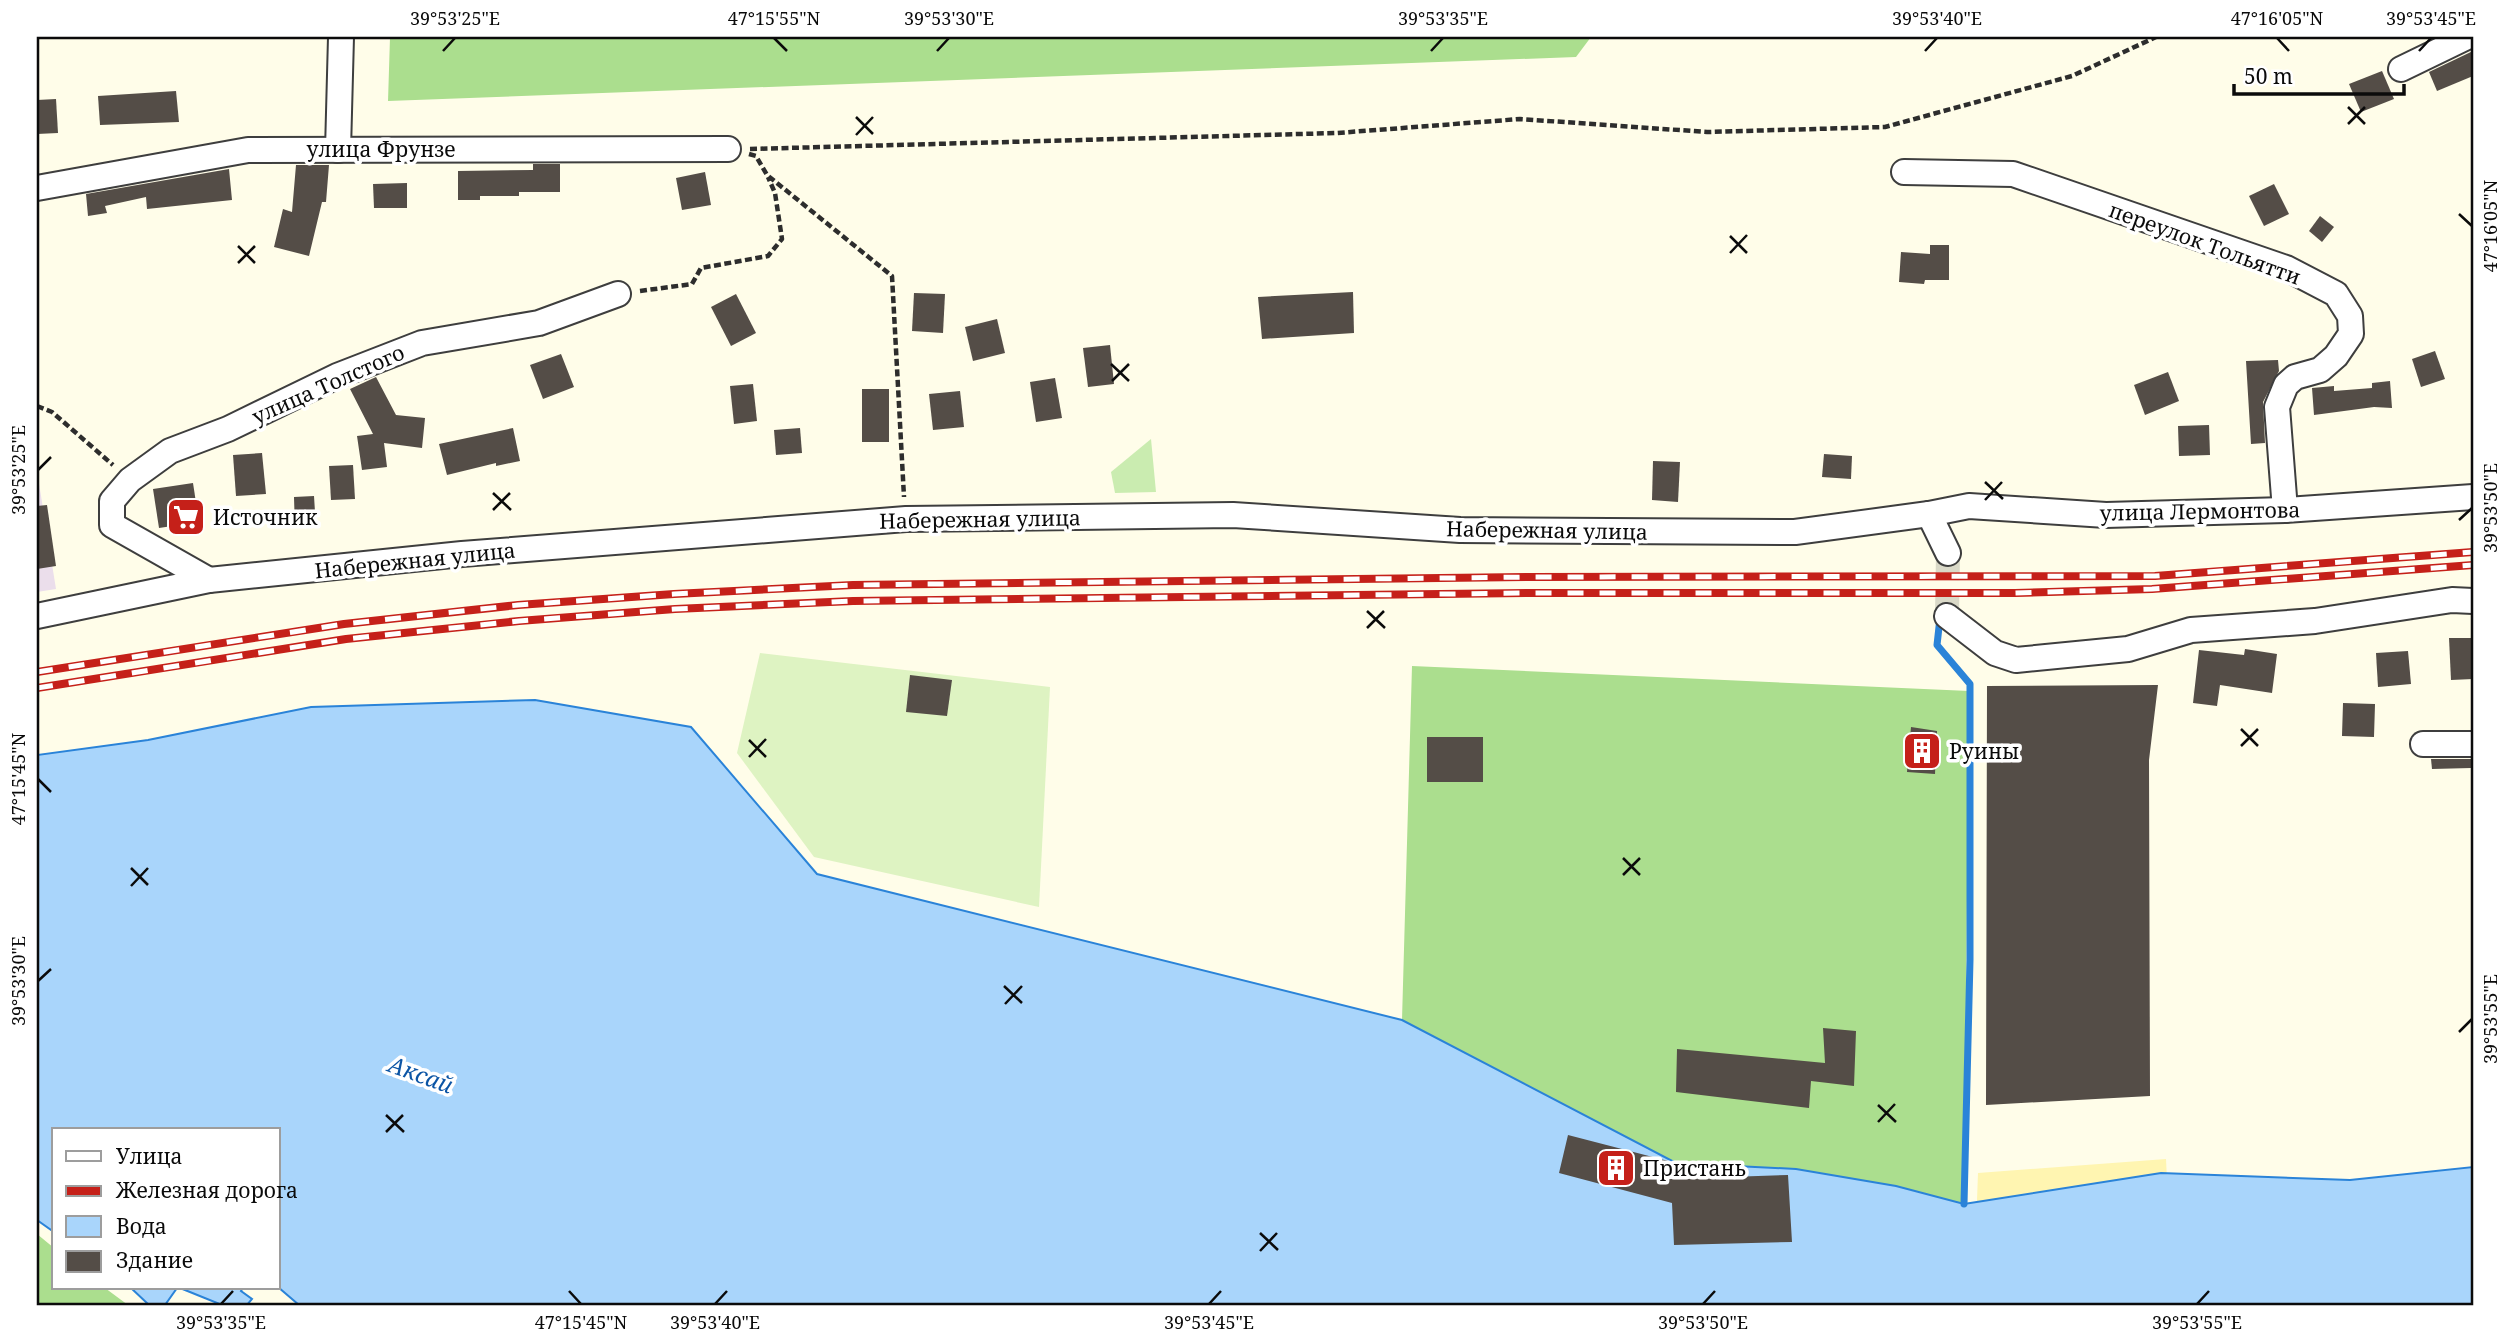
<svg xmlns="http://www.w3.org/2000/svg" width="2510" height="1342" viewBox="0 0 2510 1342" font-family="'Noto Serif',serif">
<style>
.industrial{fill:#ebdeeb}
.green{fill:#caecb0}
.forest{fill:#abde8e}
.sand{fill:#fff5b1}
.pitch{fill:#def3c2}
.water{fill:#a9d5fb;stroke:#2a83d8;stroke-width:2}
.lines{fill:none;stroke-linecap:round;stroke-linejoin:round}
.stream{stroke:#2a83d8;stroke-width:7}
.building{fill:#544d47}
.minor-tunnel{stroke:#dad9c8;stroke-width:24;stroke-dasharray:24 12;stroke-linecap:butt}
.minor-casing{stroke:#3e3e3e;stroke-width:28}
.path{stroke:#2d2d2d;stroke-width:4.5;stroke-dasharray:7 3.5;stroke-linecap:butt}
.minor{stroke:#fff;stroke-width:24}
.rail-casing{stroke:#c52019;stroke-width:8}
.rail{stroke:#fff;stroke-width:5;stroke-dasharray:16;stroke-linecap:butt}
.ticks{fill:none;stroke:#0b0b0b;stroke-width:2.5}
.labels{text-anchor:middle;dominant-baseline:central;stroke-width:7;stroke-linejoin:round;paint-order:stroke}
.street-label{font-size:21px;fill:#0b0b0b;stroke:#fff}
.poi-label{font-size:21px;fill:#0b0b0b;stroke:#fff;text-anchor:start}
.water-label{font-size:23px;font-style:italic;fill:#0c55a5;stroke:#fff}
.neatline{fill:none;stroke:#0b0b0b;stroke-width:2.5}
.ticks-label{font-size:18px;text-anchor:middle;fill:#0b0b0b}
</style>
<rect width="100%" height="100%" fill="#fffde9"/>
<polygon class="industrial" points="37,471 56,589 37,592"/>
<polygon class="green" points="1151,439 1156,492 1115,493 1111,472"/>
<g class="forest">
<polygon points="390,37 1591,37 1576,57 388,101"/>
<polygon points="1412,666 1969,691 1964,1204 1896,1186 1796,1169 1676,1163 1402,1020"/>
<polygon points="37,1234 54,1248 54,1288 105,1288 128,1305 37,1305"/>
</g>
<polygon class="sand" points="2166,1159 2168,1201 1976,1227 1978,1173"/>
<polygon class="pitch" points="760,653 1050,687 1039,907 814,857 737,753"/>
<g class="water">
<polygon points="535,700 691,727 817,874 1402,1020 1676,1163 1796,1169 1896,1186 1964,1204 2161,1173 2350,1180 2473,1167 2473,1305 299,1305 278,1287 278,1130 54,1130 54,1232 37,1220 37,755 148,740 311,707"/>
<polygon points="131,1288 177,1288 165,1305 149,1305"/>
<polygon points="180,1288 243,1288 241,1291 252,1299 247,1305 222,1305"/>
</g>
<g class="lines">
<polyline class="stream" points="1940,618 1937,645 1970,684 1970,960 1964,1204"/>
</g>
<g class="building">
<polygon points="2473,51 2473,76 2437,91 2429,72"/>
<polygon points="2382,71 2394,99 2361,112 2349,84"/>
<polygon points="176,91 179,122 100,125 98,96"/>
<polygon points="56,99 58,133 37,134 37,100"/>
<polygon points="533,164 560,164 560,192 519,192 519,196 480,196 480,200 458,200 458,171 533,170"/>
<polygon points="296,165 329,165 326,202 322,202 309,256 274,247 283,209 292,212"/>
<polygon points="229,169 232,200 147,209 146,197 105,206 107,213 88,216 86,194"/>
<polygon points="705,172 711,205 682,210 676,178"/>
<polygon points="407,183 407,208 374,208 373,184"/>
<polygon points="2274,184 2289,214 2264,226 2249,196"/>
<polygon points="2320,216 2334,227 2322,242 2309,231"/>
<polygon points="1930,245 1949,245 1949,280 1925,280 1924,284 1899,282 1901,252 1930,254"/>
<polygon points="1353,292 1354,333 1262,339 1258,297"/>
<polygon points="914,293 945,294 943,333 912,331"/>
<polygon points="736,294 756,333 731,346 711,307"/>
<polygon points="997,319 1005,353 973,361 965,327"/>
<polygon points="1110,345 1114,384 1088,387 1083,348"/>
<polygon points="2435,351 2445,379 2421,387 2412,359"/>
<polygon points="561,354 574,387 543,399 530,365"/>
<polygon points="2278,360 2279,371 2263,402 2265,443 2251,444 2246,361"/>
<polygon points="2168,372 2179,401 2145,415 2134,385"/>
<polygon points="376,377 396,415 425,418 422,448 384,443 387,467 362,470 357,436 373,434 350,389"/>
<polygon points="1055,378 1062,418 1036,422 1030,382"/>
<polygon points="2390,381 2392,408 2374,407 2314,415 2312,388 2334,386 2334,391 2372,388 2372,383"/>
<polygon points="753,384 757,421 734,424 730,386"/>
<rect x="862" y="389" width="27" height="53"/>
<polygon points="960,391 964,427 933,430 929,394"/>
<polygon points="2209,425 2210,455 2179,456 2178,426"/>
<polygon points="513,428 520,461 496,466 496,463 447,475 439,444"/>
<polygon points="800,428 802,453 776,455 774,430"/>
<polygon points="262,453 266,494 236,496 233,455"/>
<polygon points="1824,454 1852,456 1851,479 1822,477"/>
<polygon points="1653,461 1680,462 1678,502 1652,500"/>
<polygon points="353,465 355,499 331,500 329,466"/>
<polygon points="193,483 199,522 159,528 153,489"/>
<polygon points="314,496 316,527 295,528 294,497"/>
<polygon points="47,505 56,566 37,569 37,506"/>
<polygon points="2449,638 2473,638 2473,679 2451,680"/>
<polygon points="2245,649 2277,654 2272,693 2220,685 2217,706 2193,703 2199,650 2244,655"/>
<polygon points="2408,651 2411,684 2378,687 2376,653"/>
<polygon points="910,675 952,680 947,716 906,712"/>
<polygon points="2158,685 2149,760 2150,1096 1986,1105 1987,686"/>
<polygon points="2343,703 2375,704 2374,737 2342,736"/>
<polygon points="1911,727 1937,731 1935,774 1907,772"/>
<rect x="1427" y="737" width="56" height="45"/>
<polygon points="2431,759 2471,759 2471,768 2432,769"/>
<polygon points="1823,1028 1856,1031 1854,1086 1811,1081 1809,1108 1676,1092 1677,1049 1825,1063"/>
<polygon points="1568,1135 1672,1162 1670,1179 1788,1175 1792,1242 1674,1245 1672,1203 1559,1173"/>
</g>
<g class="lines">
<polyline class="minor-tunnel" points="1947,616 1948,553"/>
<defs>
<g id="minor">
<polyline points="2401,69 2467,37"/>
<polyline points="338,150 341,37"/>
<polyline points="1904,172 2013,174 2286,268 2336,294 2350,316 2351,334 2336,356 2320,370 2295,377 2286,385 2277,407 2285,510"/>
<polyline points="37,188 248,150 728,149"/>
<polyline points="1929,514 1948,553"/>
<polyline points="209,580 112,525 112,501 130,480 170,451 228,429 337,376 422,343 539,323 618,294"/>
<polyline points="37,616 209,580 462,554 906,519 1233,515 1460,530 1795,532 1929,514 1969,506 2106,515 2285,510 2473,497"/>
<polyline points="1947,616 1995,653 2016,660 2128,649 2191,630 2315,621 2452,600 2473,601"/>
<polyline points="2423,744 2473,744"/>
</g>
</defs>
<use href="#minor" class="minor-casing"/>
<g class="path">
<polyline points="750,149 1337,133 1520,119 1707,132 1885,127 2072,76 2156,37"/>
<polyline points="749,154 756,156 767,175 892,276 904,497"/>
<polyline points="640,291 692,284 701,268 768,256 782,239 775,193 768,177"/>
<polyline points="37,406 52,412 113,465"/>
</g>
<use href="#minor" class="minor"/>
<defs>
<g id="rail">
<polyline points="37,672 344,624 518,605 674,594 853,585 1532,577 2155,576 2473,552"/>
<polyline points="37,688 346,639 519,621 675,609 853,601 1530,593 2015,593 2152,589 2473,565"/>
</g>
</defs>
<use href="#rail" class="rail-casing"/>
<use href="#rail" class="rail"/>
</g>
<path class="ticks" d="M774,38l13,13M2277,38l12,13M443,51l12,-13M937,51l12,-13M1431,51l12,-13M1925,51l12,-13M2419,51l12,-13M2348,107l17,17M856,117l17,17M2348,124l17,-17M856,135l17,-18M2459,214l13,12M1730,236l17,17M238,246l17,17M1730,253l17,-18M238,263l17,-17M1111,364l18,17M1112,381l17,-17M38,470l13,-13M1985,482l18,17M493,493l18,17M1985,500l17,-18M493,510l17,-17M2459,520l13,-12M1367,611l18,17M1367,628l17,-17M2241,729l17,17M749,740l17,17M2241,746l17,-17M749,757l17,-18M38,779l13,13M1623,858l17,17M131,868l17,17M1623,875l17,-17M131,886l17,-18M38,981l13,-12M1004,986l18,17M1005,1004l17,-18M2459,1032l13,-13M1878,1105l18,17M386,1115l18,17M1878,1122l17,-18M386,1132l17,-17M1260,1233l18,17M1260,1251l17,-18M569,1291l12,13M221,1304l12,-13M715,1304l12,-13M1209,1304l12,-13M1703,1304l12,-13M2197,1304l12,-13"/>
<defs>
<symbol id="supermarket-square" viewBox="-11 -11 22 22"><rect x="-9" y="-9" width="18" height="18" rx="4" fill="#c52019" stroke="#fff"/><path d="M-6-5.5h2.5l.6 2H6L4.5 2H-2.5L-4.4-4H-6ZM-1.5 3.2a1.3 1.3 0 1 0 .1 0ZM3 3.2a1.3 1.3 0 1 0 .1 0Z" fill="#fff"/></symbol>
<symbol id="building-square" viewBox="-11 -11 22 22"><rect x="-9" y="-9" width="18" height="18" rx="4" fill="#c52019" stroke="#fff"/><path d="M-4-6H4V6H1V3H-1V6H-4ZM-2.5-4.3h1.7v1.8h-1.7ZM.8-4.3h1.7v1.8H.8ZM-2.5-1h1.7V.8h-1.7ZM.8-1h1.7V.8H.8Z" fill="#fff"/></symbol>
</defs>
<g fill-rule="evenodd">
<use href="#supermarket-square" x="164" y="495" width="44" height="44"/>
<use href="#building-square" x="1900" y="729" width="44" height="44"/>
<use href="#building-square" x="1594" y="1146" width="44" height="44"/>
</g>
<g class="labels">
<g class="street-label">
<text x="381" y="149">улица Фрунзе</text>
<text transform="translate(2205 243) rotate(20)">переулок Тольятти</text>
<text transform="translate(328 384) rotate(-24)">улица Толстого</text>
<text transform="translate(2200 511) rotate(-1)">улица Лермонтова</text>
<text transform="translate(980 519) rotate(-1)">Набережная улица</text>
<text transform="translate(1547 530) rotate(1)">Набережная улица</text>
<text transform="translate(415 560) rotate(-6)">Набережная улица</text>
</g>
<g class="poi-label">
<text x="213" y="517">Источник</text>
<text x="1949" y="751">Руины</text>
<text x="1643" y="1168">Пристань</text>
</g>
<g class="water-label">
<text transform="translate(421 1074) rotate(20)">Аксай</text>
</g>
</g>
<rect width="2510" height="1342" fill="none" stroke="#ffffff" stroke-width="77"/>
<rect x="52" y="1128" width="228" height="161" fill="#ffffff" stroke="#9d9d9d" stroke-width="2"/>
<rect x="66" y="1151" width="35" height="10" fill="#ffffff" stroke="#9d9d9d" stroke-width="2"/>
<text x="116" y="1164" font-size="21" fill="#0b0b0b">Улица</text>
<rect x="66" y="1186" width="35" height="10" fill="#c52019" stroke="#9d9d9d" stroke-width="2"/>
<text x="116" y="1198" font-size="21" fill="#0b0b0b">Железная дорога</text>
<rect x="66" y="1216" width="35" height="21" fill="#a9d5fb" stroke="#9d9d9d" stroke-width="2"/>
<text x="116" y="1234" font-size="21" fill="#0b0b0b">Вода</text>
<rect x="66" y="1251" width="35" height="21" fill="#544d47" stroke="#9d9d9d" stroke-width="2"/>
<text x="116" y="1268" font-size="21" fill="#0b0b0b">Здание</text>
<path d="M2234 84v10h170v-10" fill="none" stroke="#0b0b0b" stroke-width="3.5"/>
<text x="2244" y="84" font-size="21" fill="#0b0b0b" stroke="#ffffff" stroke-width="5" paint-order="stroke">50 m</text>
<rect x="38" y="38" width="2434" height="1266" class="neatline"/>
<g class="ticks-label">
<text x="455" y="25">39°53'25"E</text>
<text x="774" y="25">47°15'55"N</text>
<text x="949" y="25">39°53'30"E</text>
<text x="1443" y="25">39°53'35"E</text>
<text x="1937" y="25">39°53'40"E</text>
<text x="2277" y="25">47°16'05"N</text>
<text x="2431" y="25">39°53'45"E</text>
<text transform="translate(2491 226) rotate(-90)" y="6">47°16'05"N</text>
<text transform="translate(19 470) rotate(-90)" y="6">39°53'25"E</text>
<text transform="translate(2491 508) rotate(-90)" y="6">39°53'50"E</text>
<text transform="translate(19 779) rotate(-90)" y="6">47°15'45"N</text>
<text transform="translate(19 981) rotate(-90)" y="6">39°53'30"E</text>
<text transform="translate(2491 1019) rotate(-90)" y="6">39°53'55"E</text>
<text x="221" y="1329">39°53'35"E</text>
<text x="581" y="1329">47°15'45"N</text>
<text x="715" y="1329">39°53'40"E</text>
<text x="1209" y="1329">39°53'45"E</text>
<text x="1703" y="1329">39°53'50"E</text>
<text x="2197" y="1329">39°53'55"E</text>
</g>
</svg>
